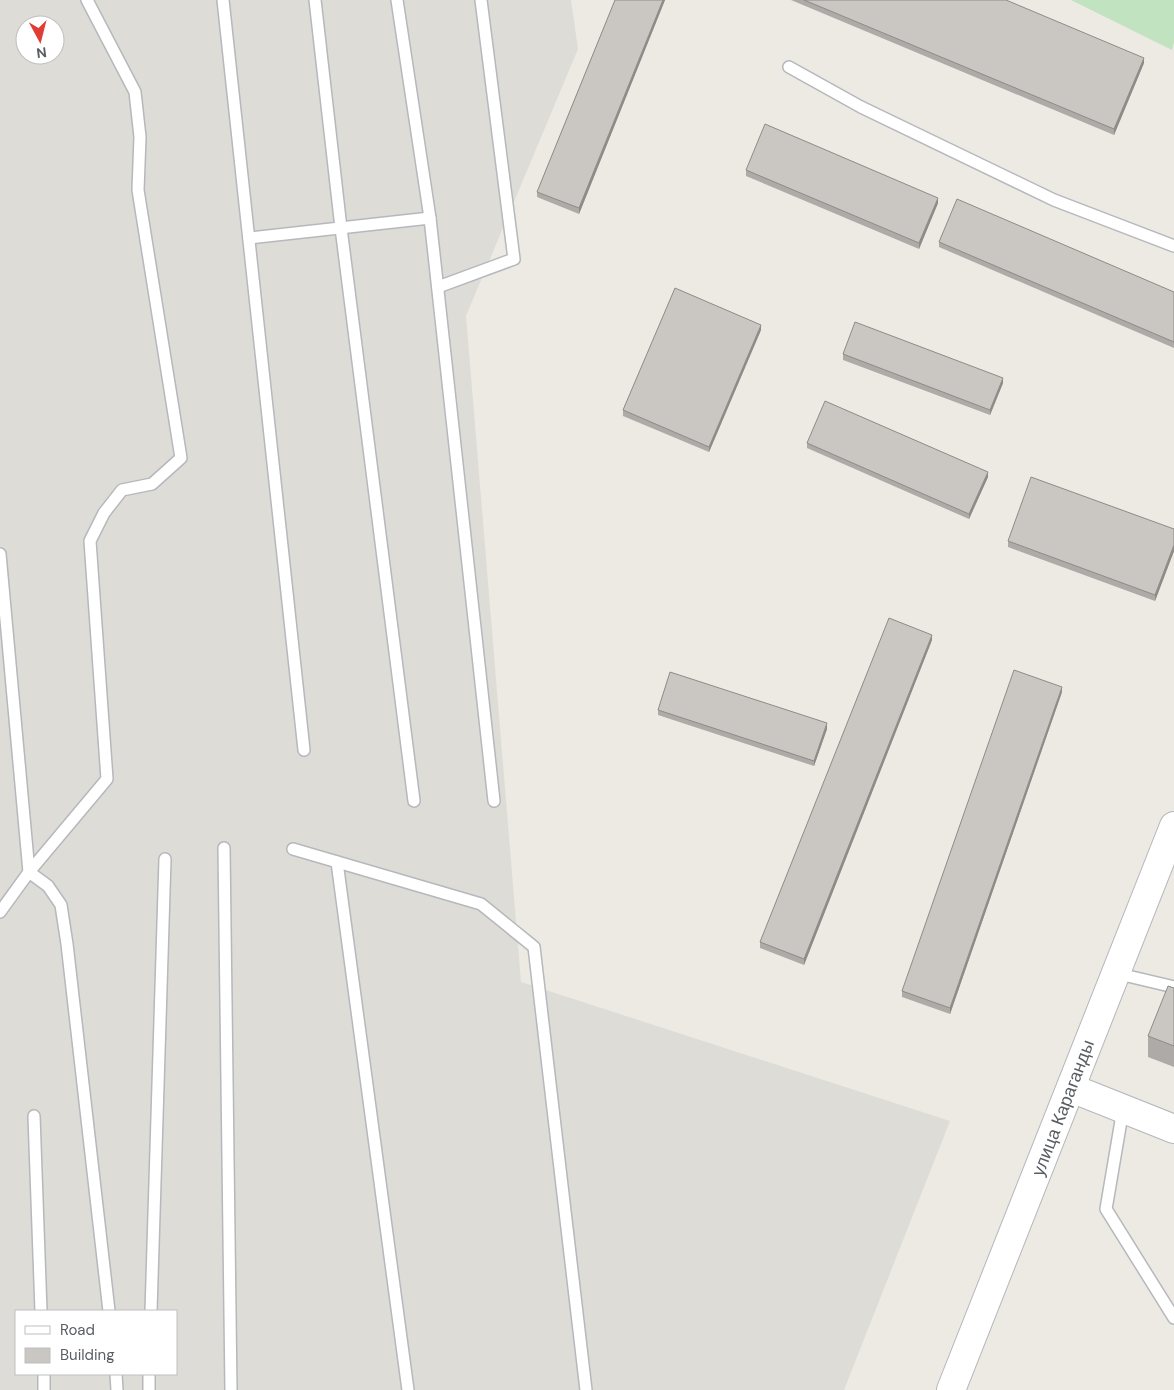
<svg xmlns="http://www.w3.org/2000/svg" width="1174" height="1390" viewBox="0 0 1174 1390" font-family="'DM Sans',sans-serif">
<style>
.industrial{fill:#dedcd7;fill-rule:evenodd}
.green{fill:#c1e3c0}
.lines{fill:none;stroke-linecap:round;stroke-linejoin:round}
.lane-casing{stroke:#b5b8bc;stroke-width:14}
.secondary-casing{stroke:#b4b7bc;stroke-width:30}
.lane{stroke:#fff;stroke-width:11}
.secondary{stroke:#fff;stroke-width:28}
.wall{fill:#aeaaa7}
.shaded-wall{fill:#8d8b88}
.building{fill:#cac6c2;stroke:#8d8b88}
.labels{text-anchor:middle;dominant-baseline:central;stroke-width:5;stroke-linejoin:round;paint-order:stroke}
.street-label{font-size:18px;fill:#5a5e62;stroke:#fff}
</style>
<rect width="100%" height="100%" fill="#eceae2"/>
<path class="industrial" d="M0,0h571l7,49 -112,267 55,666 429,139 -106,269h-844zM25,25h30v30h-30zM16,1311h160v63h-160z"/>
<polygon class="green" points="1071,0 1174,0 1174,42 1172,50"/>
<g class="lines">
<defs>
<g id="lane">
<polyline points="223,0 304,750"/>
<polyline points="315,0 341,228 414,801"/>
<polyline points="397,0 430,218"/>
<polyline points="789,67 861,107 1054,200 1174,246"/>
<polyline points="249,238 430,218 494,801"/>
<polyline points="438,287 514,259 481,0"/>
<polyline points="0,554 29,872 48,886 61,905 67,944 109,1311"/>
<polyline points="224,848 231,1390"/>
<polyline points="293,849 481,904 534,947 586,1390"/>
<polyline points="337,862 408,1390"/>
<polyline points="0,912 29,872 107,779 90,541 104,513 122,490 152,484 181,458 138,190 140,137 135,92 87,0"/>
<polyline points="1115,973 1174,987"/>
<polyline points="1123,1109 1106,1209 1174,1318"/>
<polyline points="34,1116 41,1311"/>
<polyline points="151,1311 165,859"/>
<polyline points="44,1374 44,1390"/>
<polyline points="116,1374 117,1390"/>
<polyline points="149,1390 149,1374"/>
</g>
<g id="secondary">
<polyline points="1071,1088 1174,1129"/>
<polyline points="951,1390 1174,826"/>
</g>
</defs>
<use href="#lane" class="lane-casing"/>
<use href="#secondary" class="secondary-casing"/>
<use href="#lane" class="lane"/>
<use href="#secondary" class="secondary"/>
</g>
<g class="wall">
<polygon points="615,0 665,0 579,214 537,197 537,192"/>
<polygon points="791,0 1006,0 1144,63 1114,135"/>
<polygon points="746,170 938,203 919,249 746,176"/>
<polygon points="939,242 1174,292 1174,348 939,247"/>
<polygon points="761,330 709,452 623,416 623,410"/>
<polygon points="843,354 1003,383 990,415 843,360"/>
<polygon points="807,443 988,477 969,519 807,448"/>
<polygon points="1174,529 1174,551 1155,601 1008,547 1008,541"/>
<polygon points="932,640 804,965 760,948 760,942"/>
<polygon points="1062,692 950,1014 902,997 902,991"/>
<polygon points="658,710 827,729 814,766 658,715"/>
<polygon points="1174,988 1174,1067 1148,1057 1148,1036"/>
</g>
<g class="shaded-wall">
<polygon points="663,0 665,0 579,214 579,208"/>
<polygon points="1144,58 1144,63 1114,135 1114,129"/>
<polygon points="938,198 938,203 919,249 919,243"/>
<polygon points="761,325 761,330 709,452 709,447"/>
<polygon points="1003,378 1003,383 990,415 990,410"/>
<polygon points="988,472 988,477 969,519 969,514"/>
<polygon points="1174,545 1174,551 1155,601 1155,595"/>
<polygon points="932,635 932,640 804,965 804,959"/>
<polygon points="1062,687 1062,692 950,1014 950,1008"/>
<polygon points="827,723 827,729 814,766 814,761"/>
</g>
<g class="building">
<polygon points="615,0 663,0 579,208 537,192"/>
<polygon points="804,0 1006,0 1144,58 1114,129"/>
<polygon points="765,124 938,198 919,243 746,170"/>
<polygon points="957,199 1174,292 1174,342 939,242"/>
<polygon points="675,288 761,325 709,447 623,410"/>
<polygon points="855,322 1003,378 990,410 843,354"/>
<polygon points="825,401 988,472 969,514 807,443"/>
<polygon points="1031,477 1174,529 1174,545 1155,595 1008,541"/>
<polygon points="889,618 932,635 804,959 760,942"/>
<polygon points="1014,670 1062,687 950,1008 902,991"/>
<polygon points="670,672 827,723 814,761 658,710"/>
<polygon points="1168,986 1174,988 1174,1046 1148,1036"/>
</g>
<g class="labels">
<g class="street-label">
<text transform="translate(1063 1108) rotate(-69)">улица Караганды</text>
</g>
</g>
<rect x="15" y="1310" width="162" height="65" fill="#ffffff" stroke="#bdbfc0"/>
<rect x="25" y="1326" width="25" height="8" fill="#ffffff" stroke="#bdbfc0"/>
<text x="60" y="1335" font-size="15" fill="#5a5e62">Road</text>
<rect x="25" y="1348" width="25" height="15" fill="#cac6c2" stroke="#bdbfc0"/>
<text x="60" y="1360" font-size="15" fill="#5a5e62">Building</text>
<g transform="translate(40 40) rotate(173)"><circle r="24" fill="#ffffff" stroke="#bdbfc0"/>
<path d="M0-4L9 19L0 12L-9 19Z" fill="#df3d36"/>
<text y="-8" font-size="14" font-weight="bold" text-anchor="middle" fill="#5a5e62">N</text>
</g>
</svg>
